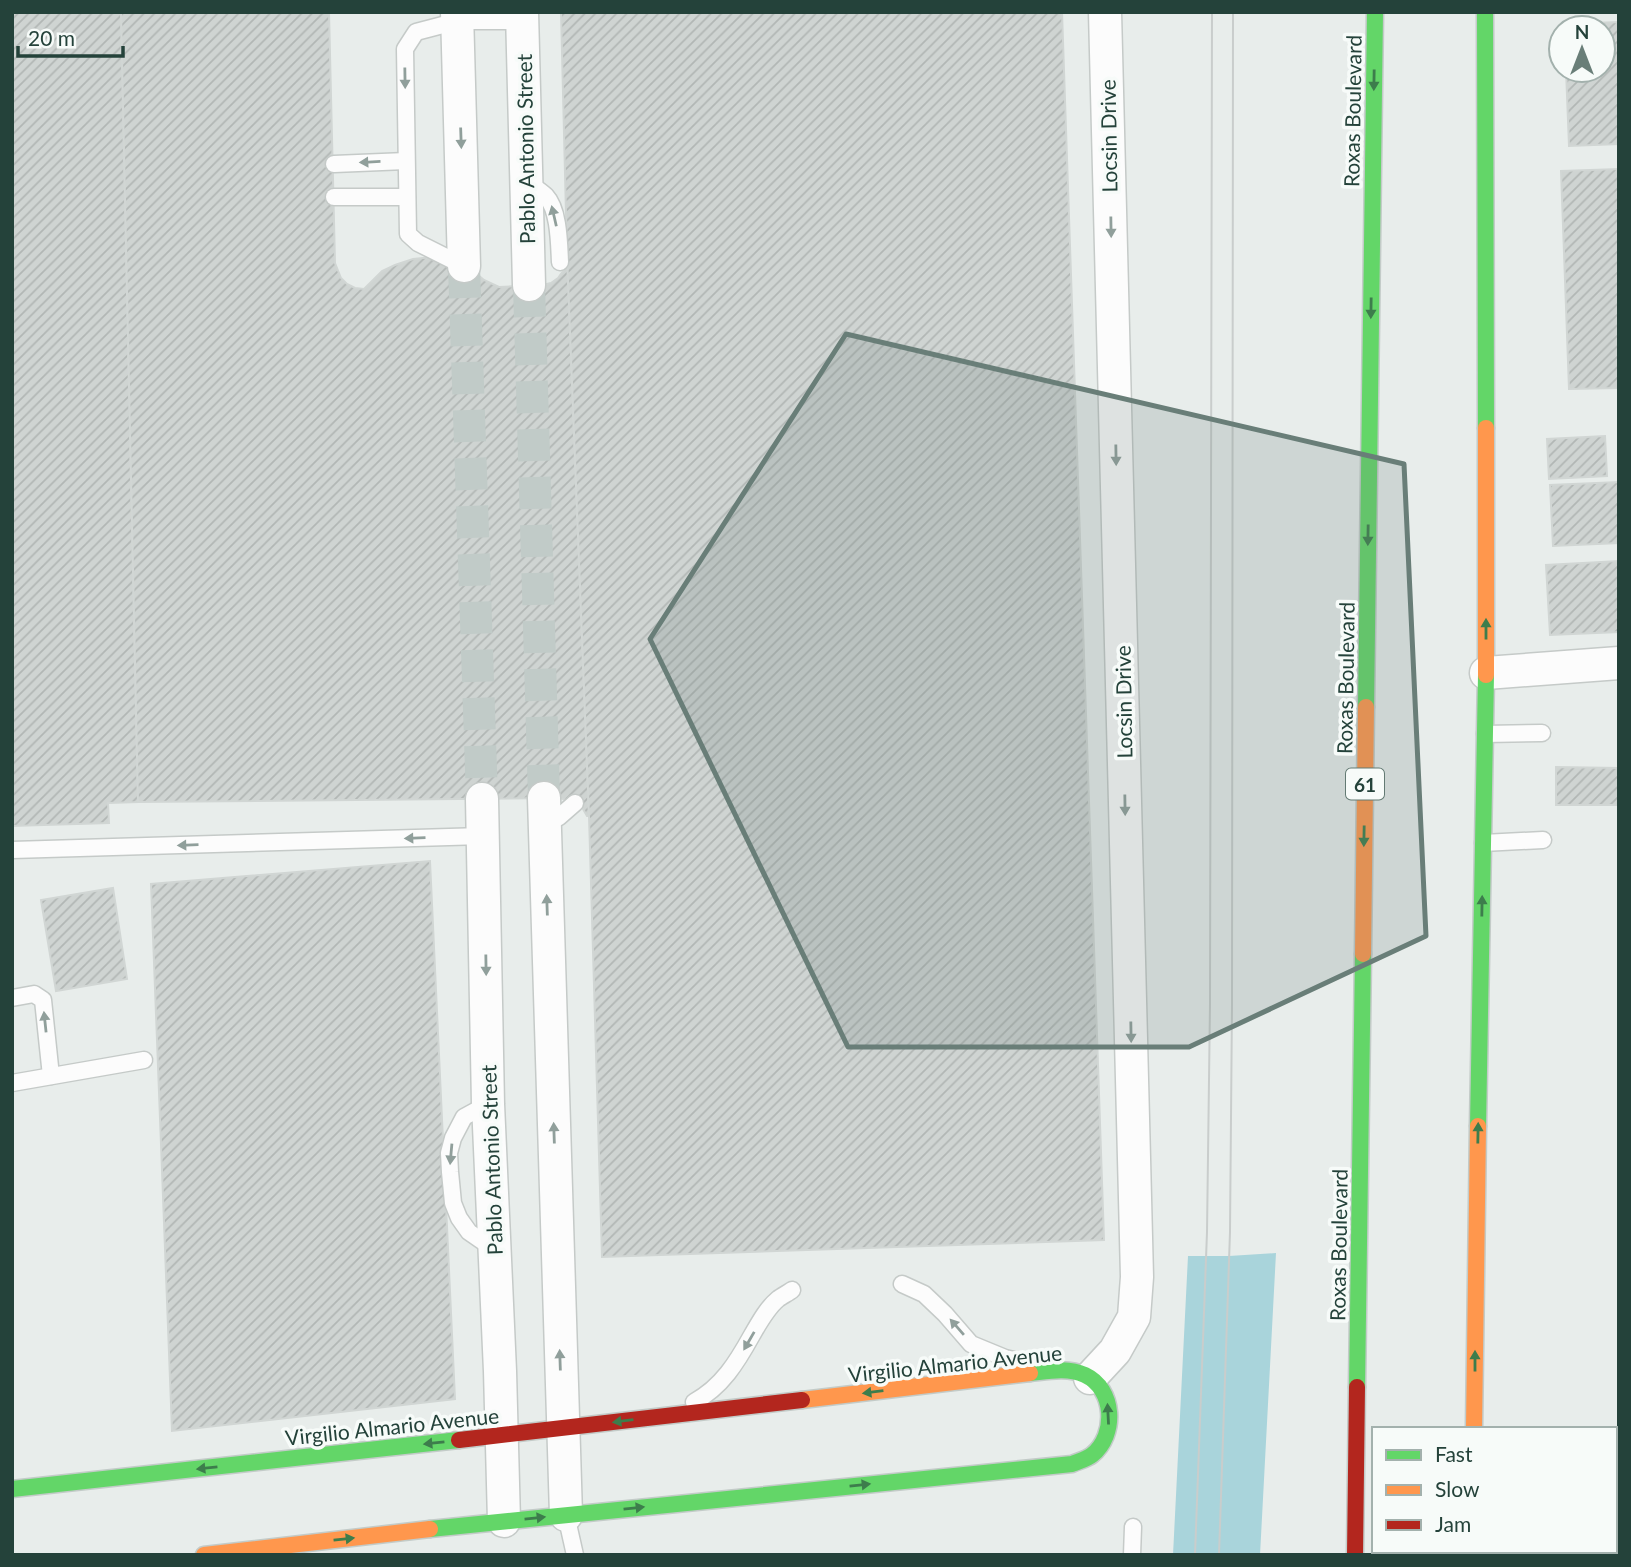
<svg xmlns="http://www.w3.org/2000/svg" width="1631" height="1567" viewBox="0 0 1631 1567" font-family="Lato,sans-serif">
<style>
.water{fill:#a9d4db}
.building{fill:url(#building-hatch);stroke:#d1d6d4;stroke-width:2}
.lines{fill:none;stroke-linecap:round;stroke-linejoin:round}
.street-tunnel{stroke:#c1cbc8;stroke-width:32;stroke-dasharray:32 16;stroke-linecap:butt}
.lane-casing{stroke:#c5cac8;stroke-width:19}
.street-casing{stroke:#c5cac8;stroke-width:35}
.fast-casing{stroke:#c3cbc8;stroke-width:19}
.slow-casing{stroke:#c3cbc8;stroke-width:19}
.jam-casing{stroke:#c3cbc8;stroke-width:19}
.lane{stroke:#fcfcfc;stroke-width:16}
.street{stroke:#fcfcfc;stroke-width:32}
.fast{stroke:#63d668;stroke-width:16}
.slow{stroke:#ff974d;stroke-width:16}
.jam{stroke:#b3261e;stroke-width:16}
.tram{stroke:#c9cdcc;stroke-width:2}
.oneway{fill:#909f9b}
.oneway2{fill:#3d7d4c}
.marked{fill:#697e78;fill-opacity:0.2;stroke:#697e78;stroke-width:5;stroke-linejoin:round}
.labels{text-anchor:middle;dominant-baseline:central;stroke-width:7;stroke-linejoin:round;paint-order:stroke}
.shield{fill:#f7fbf9;stroke:#637a73;stroke-width:2}
.shield-label{font-size:19px;font-weight:bold;fill:#24423a}
.street-label{font-size:21px;fill:#24423a;stroke:#f7fbf9}
</style>
<defs>
<pattern id="building-hatch" width="6" height="6" patternUnits="userSpaceOnUse" patternTransform="scale(1.75)"><rect width="6" height="6" fill="#cfd4d2"/><path d="M-1 1l2-2M0 6l6-6M5 7l2-2" fill="none" stroke="#b2b7b5"/></pattern>
</defs>
<rect width="100%" height="100%" fill="#e8edeb"/>
<polygon class="water" points="1276,1253 1260,1555 1173,1555 1188,1256 1229,1256"/>
<g class="building">
<polygon points="12,12 121,12 138,802 108,803 109,823 12,826"/>
<polygon points="121,12 329,12 335,263 341,278 347,284 355,288 364,289 382,271 395,265 413,259 433,257 472,270 484,280 499,287 542,285 551,283 558,278 563,271 565,255 567,254 589,816 587,816 583,809 576,803 560,798 138,802"/>
<polygon points="561,12 1062,12 1104,1240 602,1257 589,816 567,254"/>
<polygon points="1619,22 1619,144 1569,146 1566,70 1603,70 1603,28 1564,28 1564,24"/>
<polygon points="1619,169 1619,388 1569,389 1561,171"/>
<polygon points="1605,436 1607,476 1549,479 1547,439"/>
<polygon points="1619,482 1619,543 1553,546 1550,485"/>
<polygon points="1619,561 1619,632 1550,635 1546,565"/>
<polygon points="1556,767 1619,768 1619,805 1556,805"/>
<polygon points="430,861 455,1399 172,1431 151,884"/>
<polygon points="113,888 127,979 56,991 41,900"/>
<polygon points="1615,1505 1619,1505 1619,1555 1556,1555 1556,1551 1615,1551"/>
</g>
<g class="lines">
<g class="street-tunnel">
<polyline points="464,266 482,799"/>
<polyline points="529,285 544,798"/>
</g>
<defs>
<g id="lane">
<polyline points="334,164 406,161"/>
<path d="M527,182c6,4 13,8 19,14 13,14 13,47 14,66"/>
<polyline points="334,197 407,197"/>
<polyline points="464,266 418,243 408,234 405,49 416,32 458,21 522,21"/>
<polyline points="1485,734 1542,733"/>
<polyline points="545,825 559,817 575,803"/>
<polyline points="1483,843 1543,840"/>
<polyline points="12,850 483,836"/>
<polyline points="12,998 34,994 43,1000 51,1076"/>
<polyline points="12,1083 144,1060"/>
<polyline points="488,1104 464,1117 453,1138 449,1153 450,1172 453,1203 459,1218 469,1232 495,1250"/>
<polyline points="902,1284 924,1294 945,1314 971,1344 1005,1358 1022,1362"/>
<path d="M694,1402c28,-15 43,-40 58,-67 7,-12 15,-27 26,-36 4,-3 10,-6 14,-9"/>
<polyline points="566,1515 575,1555"/>
<polyline points="1132,1555 1133,1527"/>
</g>
<g id="street">
<polyline points="457,12 464,266"/>
<polyline points="522,12 529,285"/>
<polyline points="1486,673 1619,663"/>
<polyline points="544,798 566,1515"/>
<polyline points="482,799 488,1104 500,1371 504,1521"/>
<polyline points="1090,1378 1115,1351 1134,1317 1137,1277 1105,12"/>
<polyline points="1615,1471 1619,1471"/>
</g>
<g id="fast">
<polyline points="1485,12 1486,428"/>
<polyline points="1366,707 1375,12"/>
<polyline points="1478,1126 1486,675"/>
<polyline points="1357,1387 1363,954"/>
<polyline points="12,1489 459,1440"/>
<path d="M430,1529l642,-65c7,-3 15,-5 20,-9 25,-20 23,-66 -7,-80 -18,-8 -36,-4 -55,-2"/>
<polyline points="1471,1551 1471,1555"/>
</g>
<g id="slow">
<polyline points="1486,428 1486,675"/>
<polyline points="1363,954 1366,707"/>
<polyline points="802,1400 1030,1373"/>
<polyline points="1474,1429 1478,1126"/>
<polyline points="204,1555 430,1529"/>
</g>
<g id="jam">
<polyline points="459,1440 802,1400"/>
<polyline points="1355,1555 1357,1387"/>
</g>
</defs>
<use href="#lane" class="lane-casing"/>
<use href="#street" class="street-casing"/>
<use href="#fast" class="fast-casing"/>
<use href="#slow" class="slow-casing"/>
<use href="#jam" class="jam-casing"/>
<use href="#lane" class="lane"/>
<use href="#street" class="street"/>
<use href="#fast" class="fast"/>
<use href="#slow" class="slow"/>
<use href="#jam" class="jam"/>
<g class="tram">
<polyline points="1195,1555 1207,1232 1210,1004 1212,12"/>
<polyline points="1219,1555 1230,1232 1232,1004 1233,12"/>
</g>
</g>
<defs><path id="oneway-solid" d="M-6-.8H1V-3.2L6.5 0L1 3.2V.8H-6Z" transform="scale(1.75)"/></defs>
<g class="oneway">
<use href="#oneway-solid" transform="translate(405 78) rotate(89)"/>
<use href="#oneway-solid" transform="translate(461 138) rotate(88)"/>
<use href="#oneway-solid" transform="translate(370 162) rotate(177)"/>
<use href="#oneway-solid" transform="translate(554 216) rotate(-103)"/>
<use href="#oneway-solid" transform="translate(1111 227) rotate(89)"/>
<use href="#oneway-solid" transform="translate(1116 455) rotate(89)"/>
<use href="#oneway-solid" transform="translate(1125 805) rotate(89)"/>
<use href="#oneway-solid" transform="translate(415 838) rotate(178)"/>
<use href="#oneway-solid" transform="translate(188 845) rotate(178)"/>
<use href="#oneway-solid" transform="translate(547 905) rotate(-92)"/>
<use href="#oneway-solid" transform="translate(486 965) rotate(89)"/>
<use href="#oneway-solid" transform="translate(45 1022) rotate(-96)"/>
<use href="#oneway-solid" transform="translate(1131 1032) rotate(89)"/>
<use href="#oneway-solid" transform="translate(554 1133) rotate(-92)"/>
<use href="#oneway-solid" transform="translate(451 1154) rotate(95)"/>
<use href="#oneway-solid" transform="translate(957 1327) rotate(-131)"/>
<use href="#oneway-solid" transform="translate(749 1341) rotate(120)"/>
<use href="#oneway-solid" transform="translate(560 1360) rotate(-92)"/>
</g>
<g class="oneway2">
<use href="#oneway-solid" transform="translate(1374 80) rotate(91)"/>
<use href="#oneway-solid" transform="translate(1371 308) rotate(91)"/>
<use href="#oneway-solid" transform="translate(1368 535) rotate(91)"/>
<use href="#oneway-solid" transform="translate(1486 629) rotate(-90)"/>
<use href="#oneway-solid" transform="translate(1364 836) rotate(91)"/>
<use href="#oneway-solid" transform="translate(1482 906) rotate(-89)"/>
<use href="#oneway-solid" transform="translate(1478 1133) rotate(-89)"/>
<use href="#oneway-solid" transform="translate(1475 1361) rotate(-90)"/>
<use href="#oneway-solid" transform="translate(873 1392) rotate(173)"/>
<use href="#oneway-solid" transform="translate(1108 1414) rotate(-93)"/>
<use href="#oneway-solid" transform="translate(623 1421) rotate(173)"/>
<use href="#oneway-solid" transform="translate(434 1443) rotate(174)"/>
<use href="#oneway-solid" transform="translate(207 1468) rotate(174)"/>
<use href="#oneway-solid" transform="translate(860 1485) rotate(-6)"/>
<use href="#oneway-solid" transform="translate(634 1508) rotate(-6)"/>
<use href="#oneway-solid" transform="translate(535 1518) rotate(-6)"/>
<use href="#oneway-solid" transform="translate(344 1539) rotate(-6)"/>
</g>
<path class="marked" d="M846,334l558,130 22,472 -237,111h-341l-198,-408z"/>
<g class="labels">
<rect class="shield" x="1346" y="768.5" width="38" height="31" rx="5"/>
<g class="shield-label">
<text x="1365" y="784">61</text>
</g>
<g class="street-label">
<text transform="translate(1352 111) rotate(-89)">Roxas Boulevard</text>
<text transform="translate(1108 136) rotate(-91)">Locsin Drive</text>
<text transform="translate(525 149) rotate(-91)">Pablo Antonio Street</text>
<text transform="translate(1345 678) rotate(-89)">Roxas Boulevard</text>
<text transform="translate(1123 702) rotate(-91)">Locsin Drive</text>
<text transform="translate(491 1160) rotate(-92)">Pablo Antonio Street</text>
<text transform="translate(1338 1245) rotate(-89)">Roxas Boulevard</text>
<text transform="translate(955 1363) rotate(-6)">Virgilio Almario Avenue</text>
<text transform="translate(392 1426) rotate(-6)">Virgilio Almario Avenue</text>
</g>
</g>
<rect width="1631" height="1567" fill="none" stroke="#24423a" stroke-width="28"/>
<rect x="1372" y="1427" width="245" height="126" fill="#f7fbf9" stroke="#a3b1ad" stroke-width="2"/>
<rect x="1386" y="1450" width="35" height="10" fill="#63d668" stroke="#a3b1ad" stroke-width="2"/>
<text x="1435" y="1462" font-size="21" fill="#24423a">Fast</text>
<rect x="1386" y="1485" width="35" height="10" fill="#ff974d" stroke="#a3b1ad" stroke-width="2"/>
<text x="1435" y="1497" font-size="21" fill="#24423a">Slow</text>
<rect x="1386" y="1520" width="35" height="10" fill="#b3261e" stroke="#a3b1ad" stroke-width="2"/>
<text x="1435" y="1532" font-size="21" fill="#24423a">Jam</text>
<g transform="translate(1582 49)"><circle r="33" fill="#f7fbf9" stroke="#a3b1ad" stroke-width="2"/>
<path d="M0-5L12 26L0 18L-12 26Z" fill="#697e78"/>
<text y="-10" font-size="19" font-weight="bold" text-anchor="middle" fill="#24423a">N</text>
</g>
<path d="M18 46v10h105v-10" fill="none" stroke="#24423a" stroke-width="3.5"/>
<text x="28" y="46" font-size="21" fill="#24423a" stroke="#f7fbf9" stroke-width="5" paint-order="stroke">20 m</text>
</svg>
